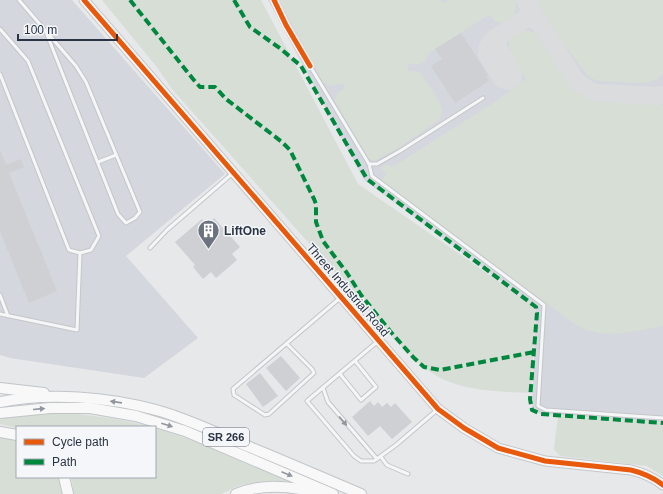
<svg xmlns="http://www.w3.org/2000/svg" width="663" height="494" viewBox="0 0 663 494" font-family="Arial,sans-serif">
<style>
.built{fill:#d4d7dd}
.green{fill:#d6ded6}
.lines{fill:none;stroke-linecap:round;stroke-linejoin:round}
.taxiway{stroke:#dadcde;stroke-width:18}
.building{fill:#ced0d3}
.lane-casing{stroke:#c4c6c8;stroke-width:5}
.street-casing{stroke:#c4c6c8;stroke-width:8}
.secondary-casing{stroke:#c4c6c8;stroke-width:11}
.primary-casing{stroke:#c2c5c8;stroke-width:12}
.lane{stroke:#f5f6f7;stroke-width:3}
.street{stroke:#f5f6f7;stroke-width:6}
.secondary{stroke:#f8f8f8;stroke-width:9}
.primary{stroke:#f8f8f8;stroke-width:10}
.quiet{stroke:#00873e;stroke-width:4;stroke-dasharray:8 4;stroke-linecap:butt}
.cycleway-casing{stroke:#f4f6f9;stroke-width:8}
.cycleway{stroke:#e8590c;stroke-width:5}
.oneway{fill:#92969e}
.oneway2{fill:#90959e}
.labels{text-anchor:middle;dominant-baseline:central;stroke-width:3;stroke-linejoin:round;paint-order:stroke}
.shield{fill:#f4f6f9;stroke:#676e7b;stroke-width:1}
.shield-label{font-size:11px;font-weight:bold;fill:#2b3445}
.poi-label{font-size:12px;font-weight:bold;fill:#2b3445;stroke:#f4f6f9;text-anchor:start}
.street-label{font-size:12px;fill:#2b3445;stroke:#f4f6f9}
</style>
<rect width="100%" height="100%" fill="#e6e8ea"/>
<g class="built">
<polygon points="0,0 72,0 225,174 126,256 198,338 144,378 10,358 0,355"/>
<polygon points="268,0 663,0 663,423 541,414 532,410 536,307 364,180"/>
</g>
<g class="green">
<path d="M102,0h159l97,184 178,123 -5,86c-36,-2 -76,-1 -106,-25 -11,-8 -20,-19 -31,-29l-222,-250 -16,-23z"/>
<path d="M279,0h162l2,3 6,-3h67c0,15 -1,21 -18,23l-9,-8 -54,34 -8,7 -1,5 -6,3h-12v7l12,1c6,10 19,25 22,36 1,5 -1,8 -3,12l-41,28 -22,12h-5l-4,-3 -33,-58 4,-7 7,-4 -2,-5 -13,3 -7,-4z"/>
<polygon points="534,0 663,0 663,74 658,79 650,82 638,83 601,81 595,80 588,76 555,34"/>
<path d="M522,30l14,2 39,58 12,8 9,2 67,5v221c-26,5 -58,14 -83,1 -8,-4 -16,-11 -23,-16l-176,-130 5,-7 -6,-6 8,-4 4,3 109,-69v-1l25,-18c-7,-13 -19,-24 -17,-40z"/>
<path d="M69,413c29,3 56,7 84,14l-136,1 -17,-4v-4l3,-2 25,-3z"/>
<polygon points="558,416 663,423 663,476 647,466 560,456 554,449"/>
<polygon points="155,428 191,440 287,481 267,481 240,485 221,494 74,494 71,477 155,477"/>
<polygon points="0,434 17,438 17,477 61,477 64,494 0,494"/>
</g>
<g class="lines">
<g class="taxiway">
<path d="M525,0l51,81c7,6 12,9 21,12l60,3 6,-1"/>
<polyline points="501,34 491,41 488,47 487,54 502,79 509,81 513,78 513,73 498,48 497,43 499,36 526,18 531,18 540,23"/>
</g>
</g>
<g class="building">
<polygon points="461,33 488,75 486,76 489,81 455,103 431,66 442,59 435,49"/>
<polygon points="0,150 6,165 20,159 24,167 9,173 57,291 29,303 0,231"/>
<polygon points="214,218 240,247 232,254 237,260 216,278 211,272 203,279 193,267 195,265 175,242 202,219 207,225"/>
<polygon points="281,356 300,378 286,391 266,368"/>
<polygon points="260,373 278,396 263,407 246,384"/>
<polygon points="370,401 374,406 378,402 382,407 387,403 391,407 395,403 412,422 392,439 380,426 368,436 352,417"/>
</g>
<g class="lines">
<defs>
<g id="lane">
<polyline points="19,0 76,66 86,82 140,212 135,218 126,223 118,214 46,32"/>
<polyline points="0,29 28,61 99,236 91,250 80,253 77,330 0,314"/>
<polyline points="310,66 369,164 377,164 400,151 483,98"/>
<polyline points="0,74 69,250 80,253"/>
<polyline points="98,162 116,155"/>
<polyline points="369,164 372,176 544,305 538,406 546,410 663,418"/>
<polyline points="150,248 167,230 233,173"/>
<polyline points="0,295 8,316"/>
<polyline points="377,342 307,401 354,456 361,461 374,461 396,445 437,410"/>
<polyline points="287,344 312,369 314,373 269,414 265,415 234,395 233,389 340,298"/>
<polyline points="340,374 361,400 376,387 355,361"/>
<polyline points="323,388 328,402 377,459"/>
<polyline points="381,457 387,465 408,474"/>
</g>
<polyline id="street" points="274,0 286,25 310,66"/>
<path id="secondary" d="M84,0l354,409 26,19 34,20 47,13 86,9c12,3 22,7 32,15"/>
<g id="primary">
<polyline points="0,388 44,393"/>
<path d="M0,402c49,-10 108,-5 156,8 33,9 65,25 96,38 37,15 73,31 109,46"/>
<polyline points="0,413 50,408 90,408 136,416 185,431 333,494"/>
<polyline points="0,432 17,435"/>
<polyline points="64,477 68,494"/>
<path d="M236,494c26,-11 56,-8 82,-1"/>
</g>
</defs>
<use href="#lane" class="lane-casing"/>
<use href="#street" class="street-casing"/>
<use href="#secondary" class="secondary-casing"/>
<use href="#primary" class="primary-casing"/>
<use href="#lane" class="lane"/>
<use href="#street" class="street"/>
<use href="#secondary" class="secondary"/>
<use href="#primary" class="primary"/>
<g class="quiet">
<polyline points="130,0 193,79 200,87 215,87 226,99 282,142 290,150 314,199 316,204 316,222 323,241 347,273 361,295 390,331 413,357 424,367 440,370 534,352"/>
<polyline points="234,0 250,27 281,49 301,66 367,179 536,307 537,313 530,399 532,410 541,414 663,423"/>
</g>
<defs>
<g id="cycleway">
<path d="M84,0l354,409 26,19 34,20 47,13 86,9c12,3 22,7 32,15"/>
<polyline points="274,0 286,25 310,66"/>
</g>
</defs>
<use href="#cycleway" class="cycleway-casing"/>
<use href="#cycleway" class="cycleway"/>
</g>
<defs><path id="oneway-solid" d="M-6-.8H1V-3.2L6.5 0L1 3.2V.8H-6Z"/></defs>
<g class="oneway">
<use href="#oneway-solid" transform="translate(116 402) rotate(-172)"/>
<use href="#oneway-solid" transform="translate(39 409) rotate(-5)"/>
<use href="#oneway-solid" transform="translate(167 425) rotate(17)"/>
<use href="#oneway-solid" transform="translate(287 474) rotate(23)"/>
</g>
<use class="oneway2" href="#oneway-solid" transform="translate(343 421) rotate(49)"/>
<defs>
<symbol id="building-pin" viewBox="-11 -11 22 30"><path d="M0 17L-7.5 6A9.5 9.5 0 1 1 7.5 6Z" fill="#6c737f" stroke="#f4f6f9"/><path d="M-4-6H4V6H1V3H-1V6H-4ZM-2.5-4.3h1.7v1.8h-1.7ZM.8-4.3h1.7v1.8H.8ZM-2.5-1h1.7V.8h-1.7ZM.8-1h1.7V.8H.8Z" fill="#fff"/></symbol>
</defs>
<g fill-rule="evenodd">
<use href="#building-pin" x="196" y="218" width="25" height="34"/>
</g>
<g class="labels">
<rect class="shield" x="203" y="428" width="46" height="18" rx="3"/>
<g class="shield-label">
<text x="226" y="437">SR 266</text>
</g>
<g class="poi-label">
<text x="224" y="231">LiftOne</text>
</g>
<g class="street-label">
<text transform="translate(348 290) rotate(49)">Threet Industrial Road</text>
</g>
</g>
<rect x="16" y="426" width="140" height="52" fill="#f4f6f9" stroke="#a4a8b1"/>
<rect x="24" y="439" width="20" height="6" fill="#e8590c" stroke="#a4a8b1"/>
<text x="52" y="446" font-size="12" fill="#2b3445">Cycle path</text>
<rect x="24" y="459" width="20" height="6" fill="#00873e" stroke="#a4a8b1"/>
<text x="52" y="466" font-size="12" fill="#2b3445">Path</text>
<path d="M18 34v6h99v-6" fill="none" stroke="#2b3445" stroke-width="2"/>
<text x="24" y="34" font-size="12" fill="#2b3445" stroke="#f4f6f9" stroke-width="3" paint-order="stroke">100 m</text>
</svg>
